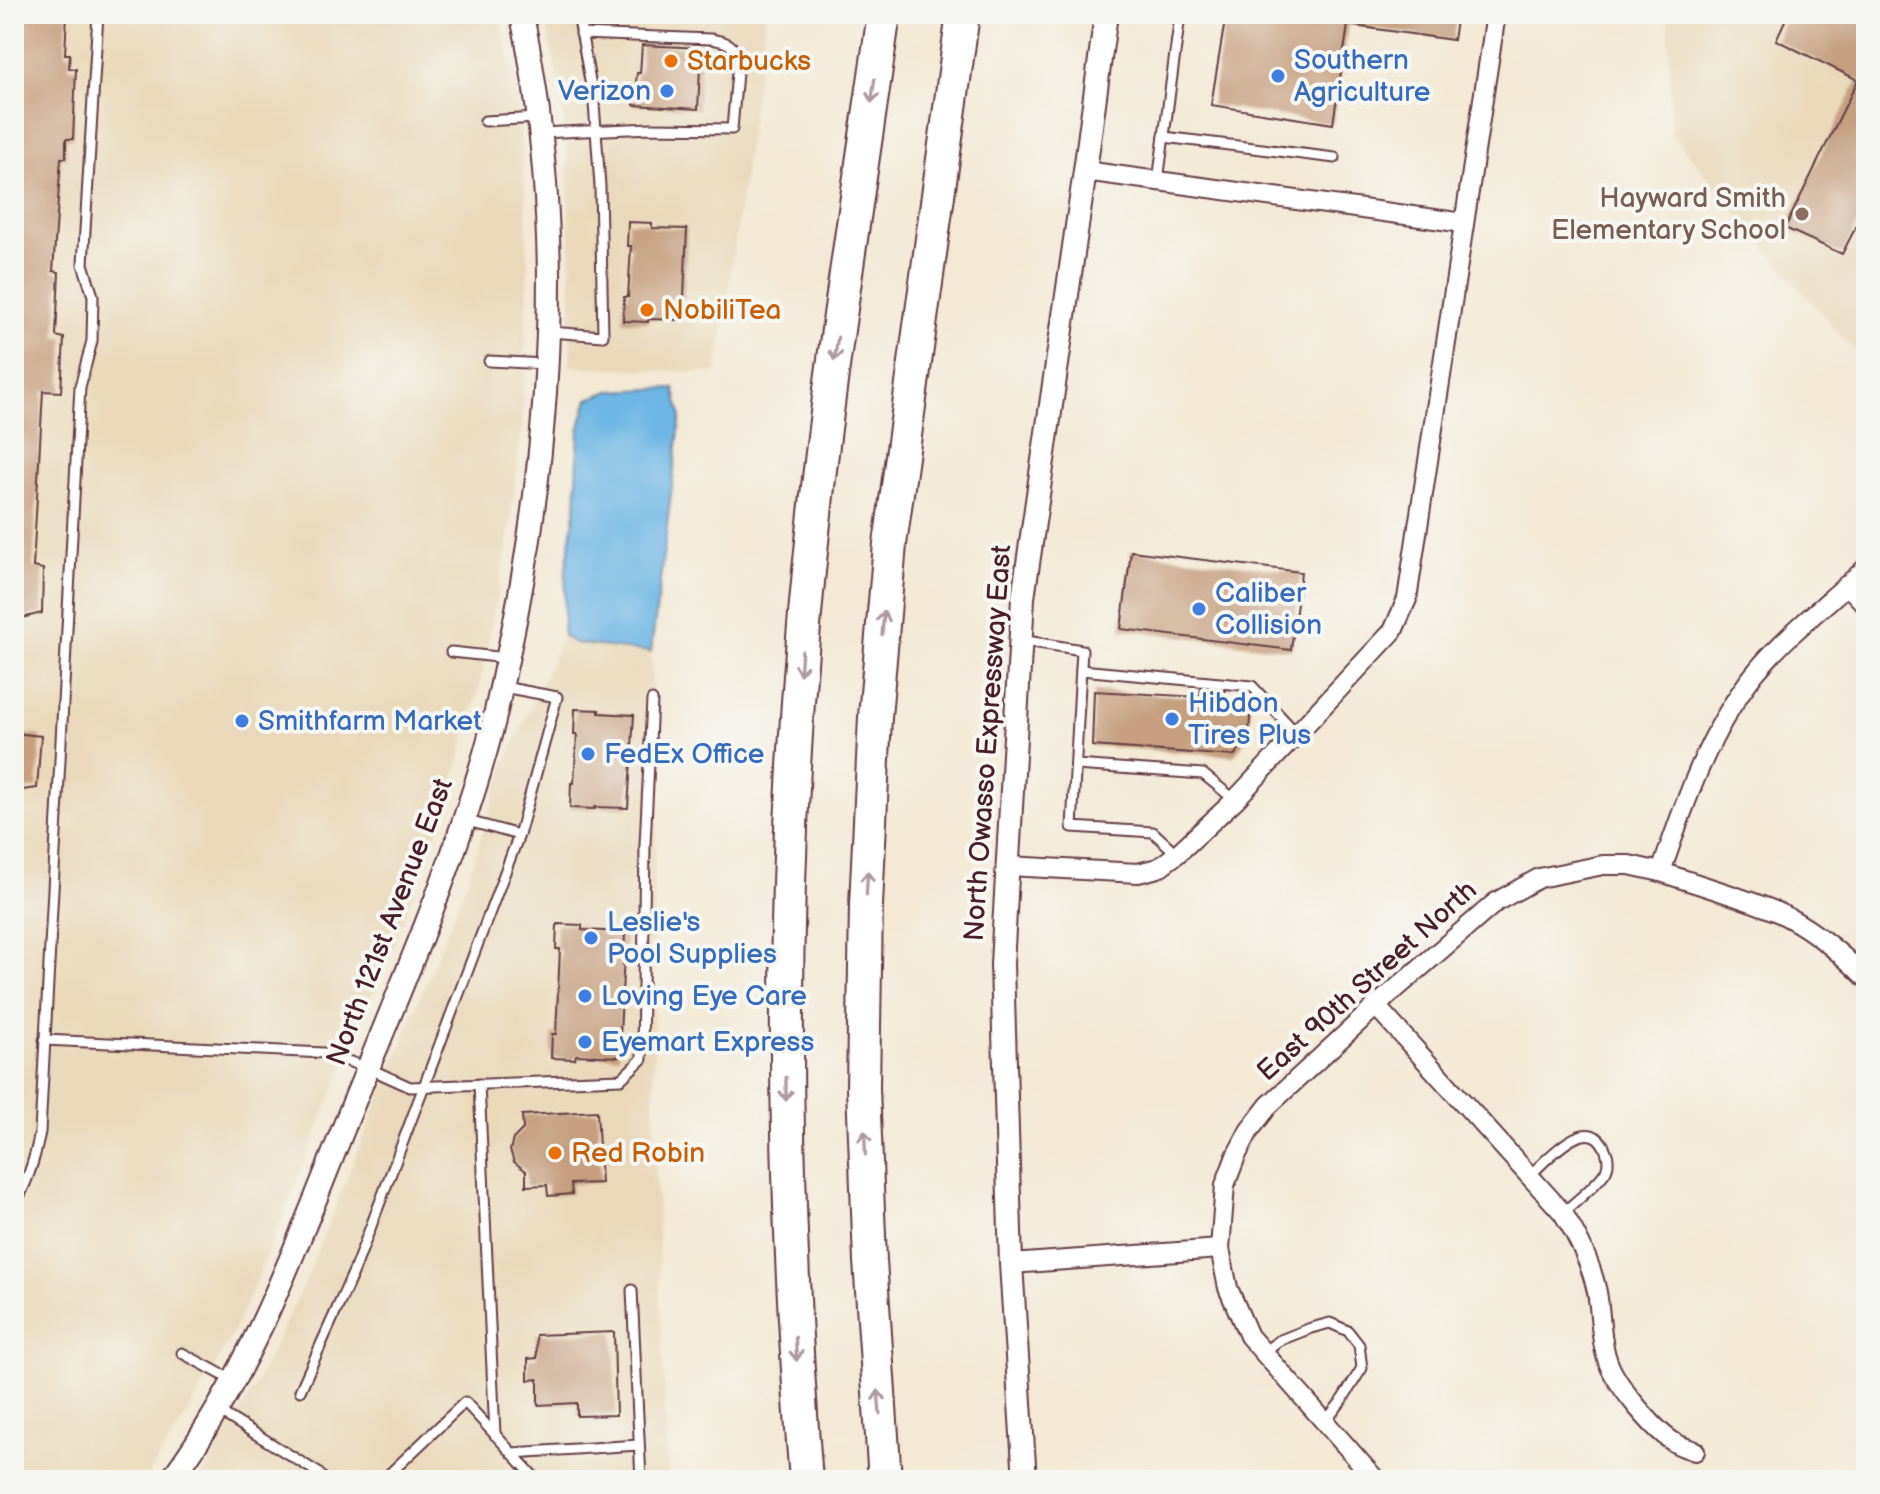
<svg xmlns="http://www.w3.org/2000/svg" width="1880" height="1494" viewBox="0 0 1880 1494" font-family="'Balsamiq Sans',sans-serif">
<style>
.built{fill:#e9d9ba}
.water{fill:#6cb5e4;stroke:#5b6a88;stroke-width:2}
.building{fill:#c59f7e}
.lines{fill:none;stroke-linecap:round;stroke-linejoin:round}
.service-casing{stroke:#633d45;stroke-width:13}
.minor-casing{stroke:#633d45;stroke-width:22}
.tertiary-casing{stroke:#633d45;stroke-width:26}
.motorway-casing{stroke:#633d45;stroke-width:36}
.service{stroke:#fff;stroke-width:9}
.minor{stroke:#fff;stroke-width:18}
.tertiary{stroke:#fff;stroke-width:22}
.motorway{stroke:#fff;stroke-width:32}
.oneway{stroke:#ae9aa0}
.food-dot{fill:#e8710a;stroke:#f6f6f2;stroke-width:3}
.shop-dot{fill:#3f7fe0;stroke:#f6f6f2;stroke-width:3}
.education-dot{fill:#8d6e63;stroke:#f6f6f2;stroke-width:3}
.labels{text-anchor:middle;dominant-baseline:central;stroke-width:8;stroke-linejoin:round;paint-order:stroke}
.shop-label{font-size:28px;fill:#366cbe;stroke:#f6f6f2;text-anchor:start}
.food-label{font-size:28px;fill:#c56008;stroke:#f6f6f2;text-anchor:start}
.education-label{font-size:28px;fill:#785e54;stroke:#f6f6f2;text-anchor:end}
.street-label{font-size:28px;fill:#4a1f2b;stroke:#f6f6f2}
</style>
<rect width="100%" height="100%" fill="#f6f6f2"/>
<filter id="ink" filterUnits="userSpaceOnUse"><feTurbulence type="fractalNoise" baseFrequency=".0125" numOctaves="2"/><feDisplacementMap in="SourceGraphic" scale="16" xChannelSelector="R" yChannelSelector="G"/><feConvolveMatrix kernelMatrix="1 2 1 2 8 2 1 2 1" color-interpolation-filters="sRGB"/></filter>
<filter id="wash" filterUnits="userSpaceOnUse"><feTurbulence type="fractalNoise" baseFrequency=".006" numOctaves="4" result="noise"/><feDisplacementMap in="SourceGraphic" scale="32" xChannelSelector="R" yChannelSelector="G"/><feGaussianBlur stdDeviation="1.8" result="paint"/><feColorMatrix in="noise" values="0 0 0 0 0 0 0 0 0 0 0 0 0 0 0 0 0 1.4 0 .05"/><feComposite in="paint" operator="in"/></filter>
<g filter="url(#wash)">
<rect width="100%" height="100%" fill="#f3e9d6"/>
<g class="built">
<polygon points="14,14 499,14 516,86 521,142 525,188 528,273 522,432 507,548 481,679 459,763 430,854 258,1277 229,1341 194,1403 145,1480 14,1480"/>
<polygon points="544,14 766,14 717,373 570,366 571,264 567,162 562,103"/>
<polygon points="1668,14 1866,14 1866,364 1806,296 1671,133"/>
<polygon points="563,636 651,652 657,809 654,898 654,1102 660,1300 669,1480 199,1480 253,1390 304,1284 442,943 472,867 503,768"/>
</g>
<polygon class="water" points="674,388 681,415 651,652 574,643 563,636 566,568 576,506 579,430 588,399 610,391"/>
<g id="blocks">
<g class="building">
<polygon points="14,14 67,14 65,54 70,54 69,68 76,69 73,139 66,139 66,158 61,158 53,271 59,272 56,336 64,338 61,392 43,391 33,567 43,569 42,613 14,620"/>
<polygon points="1226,14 1457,14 1453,40 1348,25 1333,124 1211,105"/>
<polygon points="1788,14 1866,14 1866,207 1842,254 1785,228 1858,80 1776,40"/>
<polygon points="642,45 701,48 698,109 634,105 637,73 640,73"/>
<polygon points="628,222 652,223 652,228 687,229 683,320 648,319 648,322 623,321 624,297 628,297 631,246 627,246"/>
<polygon points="1131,551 1301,572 1291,650 1121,629"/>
<polygon points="1201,689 1225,691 1224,699 1251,701 1249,736 1234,756 1092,746 1094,691 1200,697"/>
<polygon points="575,709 599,710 599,713 634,715 628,808 595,807 595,809 570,808 571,783 574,783 577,734 574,734"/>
<polygon points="14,733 41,736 37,788 14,791"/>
<polygon points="557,924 582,925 582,930 625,932 619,1057 576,1055 575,1059 551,1058 552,1034 556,1034 560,949 556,949"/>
<polygon points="597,1111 601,1183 571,1184 572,1194 548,1196 547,1185 526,1186 526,1171 514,1162 510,1150 513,1139 523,1129 522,1115"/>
<polygon points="614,1332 616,1415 577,1416 577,1403 538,1405 538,1379 528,1380 528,1359 537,1358 536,1335"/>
</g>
</g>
</g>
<g filter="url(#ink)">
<use href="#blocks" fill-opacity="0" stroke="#633d45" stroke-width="2"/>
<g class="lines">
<defs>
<g id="service">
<polyline points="1165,14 1180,16"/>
<polyline points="485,121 537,118"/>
<path d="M540,133l111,-5 81,1 6,-68c-4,-18 -11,-19 -27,-22l-130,-5"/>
<polyline points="1164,137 1335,158"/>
<polyline points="1158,181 1180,16 1182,14"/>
<polyline points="550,332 603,336 600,186 594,103 578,14"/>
<polyline points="489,361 545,364"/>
<polyline points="1020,640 1082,650 1072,827 1153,832 1177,854"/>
<polyline points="451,652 507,658"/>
<polyline points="1081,670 1252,686 1297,734"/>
<polyline points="1076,765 1203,774 1235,800"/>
<polyline points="464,820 519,835"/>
<polyline points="44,1040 324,1053 368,1068 410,1087 621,1079 642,1059 645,845 652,700"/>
<polyline points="479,1084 495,1435"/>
<path d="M1529,1176c17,-15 61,-68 77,-25 3,8 3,17 -3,24 -11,14 -27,26 -40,38"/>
<path d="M14,1206c14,-24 21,-47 26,-74l40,-745 12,-46 1,-45 -10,-32 15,-250"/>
<polyline points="632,1290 641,1480"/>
<polyline points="182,1353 232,1380"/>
<polyline points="1263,1353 1278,1341 1311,1328 1330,1323 1348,1331 1359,1345 1362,1368 1340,1403 1325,1422"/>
<polyline points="300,1391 354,1271 519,835 557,697 503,687"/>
<polyline points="217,1410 317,1472 325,1480"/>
<polyline points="512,1453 639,1445"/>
<polyline points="383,1480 465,1402 537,1480"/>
</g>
<g id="minor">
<polyline points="1085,171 1464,223"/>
<polyline points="1847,585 1866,605"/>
<polyline points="1009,866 1138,873 1158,868 1177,854 1235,800 1393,631 1407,599 1496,14"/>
<path d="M1661,872c38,13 77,24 114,39 35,15 65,41 91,67"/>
<path d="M1376,1006l187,207c15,24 28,50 34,79 4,22 3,46 10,67 7,24 49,74 70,85 6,3 12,5 18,7"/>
<polyline points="1011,1264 1220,1249"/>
<path d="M1376,1480l-127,-144 -21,-48 -8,-39 5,-64 11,-29 13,-25 20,-26 107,-99 120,-104 43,-24 64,-13h26l32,7c24,-70 47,-140 94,-199 32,-39 74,-71 111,-105"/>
</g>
<g id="tertiary">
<path d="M171,1480c82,-111 128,-241 179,-368 51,-126 107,-252 142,-384 6,-23 10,-46 15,-68 27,-126 42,-256 42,-385 -1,-62 -5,-123 -14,-185 -4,-25 -7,-51 -14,-76"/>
<polyline points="1025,1480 1011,1264 1002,964 1023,598 1085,171 1106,14"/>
</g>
<g id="motorway">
<path d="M806,1480c-23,-281 -27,-562 -3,-842 17,-209 51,-417 81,-624"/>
<polyline points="885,1480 870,1261 863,1088 866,905 875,717 890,544 963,14"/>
</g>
</defs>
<use href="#service" class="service-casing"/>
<use href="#minor" class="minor-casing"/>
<use href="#tertiary" class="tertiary-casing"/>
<use href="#motorway" class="motorway-casing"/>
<use href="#service" class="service"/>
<use href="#minor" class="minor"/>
<use href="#tertiary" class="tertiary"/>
<use href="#motorway" class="motorway"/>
</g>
<defs><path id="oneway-shaft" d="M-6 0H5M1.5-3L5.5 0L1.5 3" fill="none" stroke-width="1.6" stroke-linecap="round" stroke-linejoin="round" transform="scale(2)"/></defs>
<g class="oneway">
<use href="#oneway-shaft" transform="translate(873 91) rotate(98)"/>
<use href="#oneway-shaft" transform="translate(836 349) rotate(98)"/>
<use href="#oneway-shaft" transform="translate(883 623) rotate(-85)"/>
<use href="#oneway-shaft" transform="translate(801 663) rotate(94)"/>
<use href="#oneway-shaft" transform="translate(867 883) rotate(-87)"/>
<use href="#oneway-shaft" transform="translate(786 1089) rotate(90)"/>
<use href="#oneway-shaft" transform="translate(865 1143) rotate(-92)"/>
<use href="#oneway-shaft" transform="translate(796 1349) rotate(87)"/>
<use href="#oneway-shaft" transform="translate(879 1402) rotate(-94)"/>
</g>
</g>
<g class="food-dot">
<circle cx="671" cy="61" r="8"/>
<circle cx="647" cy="310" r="8"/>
<circle cx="555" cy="1153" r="8"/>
</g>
<g class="shop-dot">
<circle cx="1278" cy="76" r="8"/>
<circle cx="667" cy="91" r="8"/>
<circle cx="1199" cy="609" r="8"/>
<circle cx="1172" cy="719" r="8"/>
<circle cx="242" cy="721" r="8"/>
<circle cx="588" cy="754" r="8"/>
<circle cx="591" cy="938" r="8"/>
<circle cx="585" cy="996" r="8"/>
<circle cx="585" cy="1042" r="8"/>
</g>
<circle class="education-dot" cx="1802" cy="214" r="8"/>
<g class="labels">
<g class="shop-label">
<text x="1294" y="60">Southern<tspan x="1294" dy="32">Agriculture</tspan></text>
<text x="651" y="91" text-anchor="end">Verizon</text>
<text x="1215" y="593">Caliber<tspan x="1215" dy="32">Collision</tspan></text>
<text x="1188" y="703">Hibdon<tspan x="1188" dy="32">Tires Plus</tspan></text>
<text x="258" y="721">Smithfarm Market</text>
<text x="604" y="754">FedEx Office</text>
<text x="607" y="922">Leslie's<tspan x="607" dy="32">Pool Supplies</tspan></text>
<text x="601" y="996">Loving Eye Care</text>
<text x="601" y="1042">Eyemart Express</text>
</g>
<g class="food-label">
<text x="687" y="61">Starbucks</text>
<text x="663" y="310">NobiliTea</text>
<text x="571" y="1153">Red Robin</text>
</g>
<g class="education-label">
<text x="1786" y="198">Hayward Smith<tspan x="1786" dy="32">Elementary School</tspan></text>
</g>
<g class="street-label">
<text transform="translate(988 743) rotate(-86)">North Owasso Expressway East</text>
<text transform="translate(390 922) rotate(-69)">North 121st Avenue East</text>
<text transform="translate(1367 981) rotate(-42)">East 90th Street North</text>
</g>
</g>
<rect width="1880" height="1494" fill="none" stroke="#f6f6f2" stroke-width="48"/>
</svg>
